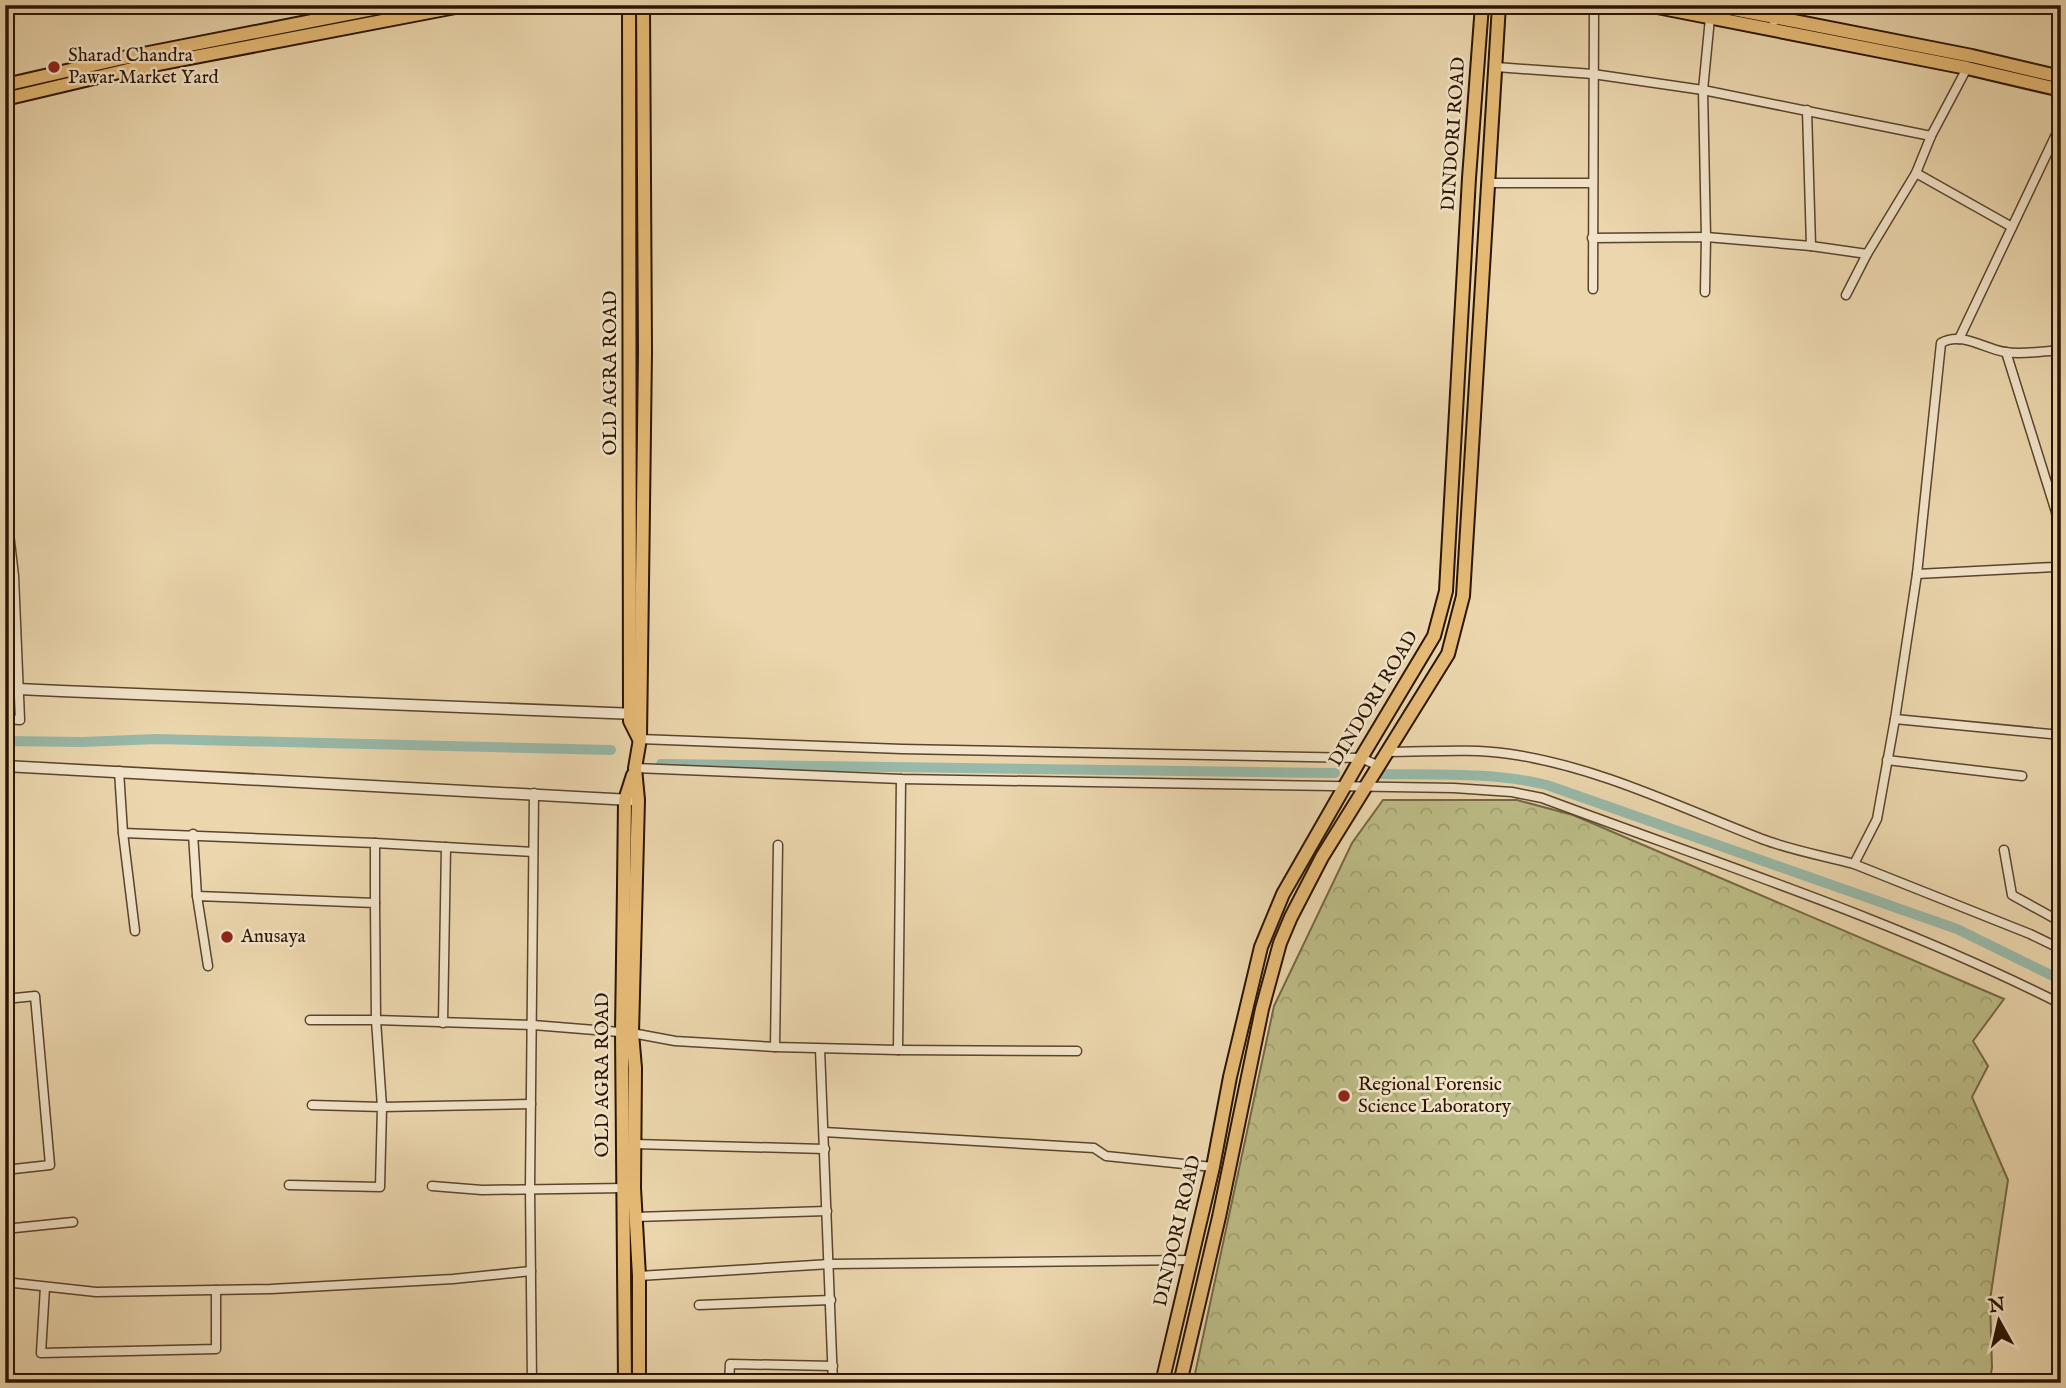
<svg xmlns="http://www.w3.org/2000/svg" width="2066" height="1388" viewBox="0 0 2066 1388" font-family="'IM FELL English',serif">
<style>
.forest{fill:url(#forest-crowns);stroke:#746843;stroke-width:2}
.lines{fill:none;stroke-linecap:round;stroke-linejoin:round}
.canal{stroke:#98b9a9;stroke-width:10}
.minor-casing{stroke:#5b442b;stroke-width:11}
.tertiary-casing{stroke:#5b442b;stroke-width:13}
.primary-casing{stroke:#2b1400;stroke-width:16}
.trunk-casing{stroke:#2b1400;stroke-width:16}
.minor{stroke:#f2e4ca;stroke-width:8}
.tertiary{stroke:#f2e4ca;stroke-width:10}
.primary{stroke:#e6bb76;stroke-width:12}
.trunk{stroke:#e6bb76;stroke-width:12}
.poi-dot{fill:#8f2418;stroke:#f2e4ca;stroke-width:2.5}
.labels{text-anchor:middle;dominant-baseline:central;stroke-width:5;stroke-linejoin:round;paint-order:stroke}
.poi-label{font-size:19px;fill:#2b1400;stroke:#f2e4ca;text-anchor:start}
.street-label{font-size:19px;fill:#2b1400;stroke:#f2e4ca}
</style>
<defs>
<pattern id="forest-crowns" width="20" height="18" patternUnits="userSpaceOnUse" patternTransform="scale(1.75)"><rect width="20" height="18" fill="#bcbc86"/><path d="M2 6a3 3 0 1 1 6 0M12 15a3 3 0 1 1 6 0" fill="none" stroke="#a2a172"/></pattern>
</defs>
<rect width="100%" height="100%" fill="#ebd6ad"/>
<filter id="stains"><feTurbulence type="fractalNoise" baseFrequency=".00286" numOctaves="4"/><feColorMatrix values="0 0 0 0 .2 0 0 0 0 .09 0 0 0 0 .02 0 0 0 .5 -.17"/></filter>
<radialGradient id="worn" r=".72"><stop offset=".6" stop-color="#630" stop-opacity="0"/><stop offset="1" stop-color="#630" stop-opacity=".3"/></radialGradient>
<polygon class="forest" points="1383,800 1517,800 1573,815 2004,999 1973,1041 1988,1066 1972,1097 2008,1180 1990,1300 1992,1368 1989,1383 1193,1383 1274,1006 1352,843"/>
<g class="lines">
<g class="canal">
<polyline points="5,741 82,742 157,739 611,750"/>
<polyline points="661,764 1335,773"/>
<path d="M1382,774c54,1 112,-2 165,11l410,144 104,51"/>
</g>
<defs>
<g id="minor">
<polyline points="1774,21 1776,5"/>
<polyline points="1496,67 1593,74 1703,90 1931,136"/>
<polyline points="1807,110 1811,246"/>
<polyline points="1916,173 2012,227"/>
<polyline points="1488,183 1592,183"/>
<polyline points="1592,238 1706,237 1811,246 1867,254"/>
<polyline points="1593,289 1594,5"/>
<polyline points="1705,292 1706,237 1703,90 1710,18"/>
<polyline points="1846,295 1867,254 1916,173 1931,136 1967,68"/>
<polyline points="1959,339 2061,124"/>
<polyline points="2006,352 2056,512 2061,550"/>
<polyline points="5,499 14,576 20,720 5,719"/>
<polyline points="1917,574 2054,567 2061,563"/>
<polyline points="1895,719 2061,735"/>
<polyline points="640,739 902,749 1361,758 1379,766"/>
<path d="M1387,752c41,0 83,-4 123,2 89,13 169,53 252,85 29,11 62,17 92,25l23,-45 18,-100 22,-145 24,-231c20,-12 44,6 64,9 18,3 38,-1 56,-2"/>
<polyline points="1887,760 2022,776"/>
<path d="M635,768l266,11 553,9 58,4 30,6c174,65 353,122 519,206"/>
<polyline points="119,771 123,833 375,843 375,903"/>
<polyline points="123,833 135,931"/>
<polyline points="193,834 197,896"/>
<polyline points="375,843 533,852"/>
<polyline points="2004,850 2012,895 2061,922"/>
<polyline points="1854,864 2030,934 2061,949"/>
<polyline points="208,966 197,896 375,903 376,1020 533,1025 632,1033 675,1041 775,1047 898,1050 901,779"/>
<polyline points="5,999 35,996 50,1165 5,1170"/>
<polyline points="310,1020 376,1020 382,1107 531,1104"/>
<polyline points="443,1023 446,847"/>
<polyline points="775,1047 778,845"/>
<polyline points="820,1049 833,1383"/>
<polyline points="898,1050 1077,1051"/>
<polyline points="824,1132 1094,1148 1106,1156 1213,1167"/>
<polyline points="634,1144 825,1149"/>
<polyline points="289,1185 380,1187 382,1107 312,1105"/>
<polyline points="432,1186 482,1190 625,1188"/>
<polyline points="635,1217 827,1211"/>
<polyline points="5,1229 73,1222"/>
<polyline points="639,1276 830,1264 1192,1260"/>
<polyline points="5,1282 96,1292 271,1289 453,1279 531,1271"/>
<polyline points="45,1287 41,1353 216,1349 216,1290"/>
<polyline points="699,1305 831,1300"/>
<polyline points="532,1383 530,1188 534,793"/>
<polyline points="729,1383 730,1364 833,1366"/>
</g>
<g id="tertiary">
<polyline points="5,685 18,689 61,691 636,714"/>
<polyline points="5,766 631,800"/>
<polyline points="5,1357 11,1383"/>
</g>
<g id="primary">
<polyline points="1647,5 1967,68 2061,90"/>
<polyline points="1713,5 1972,56 2061,77"/>
<polyline points="5,85 123,58 393,5"/>
<polyline points="5,99 132,69 466,5"/>
<polyline points="1162,1383 1213,1167 1230,1077 1261,947 1283,894 1361,758 1434,636 1446,591 1469,178 1482,5"/>
<polyline points="1180,1383 1219,1217 1262,1009 1280,943 1291,917 1322,857 1448,654 1463,596 1499,5"/>
</g>
<g id="trunk">
<polyline points="629,5 630,721 639,739"/>
<polyline points="625,1383 622,1032 624,886 625,800 633,775"/>
<polyline points="639,1383 639,1276 634,1188 635,1068 632,1033 638,800 635,768 640,739 645,352 643,5"/>
</g>
</defs>
<use href="#minor" class="minor-casing"/>
<use href="#tertiary" class="tertiary-casing"/>
<use href="#primary" class="primary-casing"/>
<use href="#trunk" class="trunk-casing"/>
<use href="#minor" class="minor"/>
<use href="#tertiary" class="tertiary"/>
<use href="#primary" class="primary"/>
<use href="#trunk" class="trunk"/>
</g>
<g class="poi-dot">
<circle cx="54" cy="67" r="7"/>
<circle cx="227" cy="937" r="7"/>
<circle cx="1344" cy="1096" r="7"/>
</g>
<g class="labels">
<g class="poi-label">
<text x="68" y="56">Sharad Chandra<tspan x="68" dy="22">Pawar Market Yard</tspan></text>
<text x="241" y="937">Anusaya</text>
<text x="1358" y="1085">Regional Forensic<tspan x="1358" dy="22">Science Laboratory</tspan></text>
</g>
<g class="street-label">
<text transform="translate(1454 134) rotate(-86)">DINDORI ROAD</text>
<text transform="translate(611 373) rotate(-90)">OLD AGRA ROAD</text>
<text transform="translate(1374 699) rotate(-59)">DINDORI ROAD</text>
<text transform="translate(603 1075) rotate(-90)">OLD AGRA ROAD</text>
<text transform="translate(1178 1231) rotate(-77)">DINDORI ROAD</text>
</g>
</g>
<rect width="2066" height="1388" fill="none" stroke="#ebd6ad" stroke-width="28"/>
<rect x="7" y="7" width="2052" height="1374" fill="none" stroke="#2b1400" stroke-width="3.5"/>
<rect x="14" y="14" width="2038" height="1360" fill="none" stroke="#2b1400" stroke-width="2"/>
<g transform="translate(1999 1321) rotate(352)" stroke="#f2e4ca" stroke-width="5" paint-order="stroke">
<path d="M0-5L12 26L0 18L-12 26Z" fill="#2b1400"/>
<text y="-10" font-size="19" font-weight="bold" text-anchor="middle" fill="#2b1400">N</text>
</g>
<rect width="100%" height="100%" filter="url(#stains)"/>
<rect width="100%" height="100%" fill="url(#worn)"/>
</svg>
